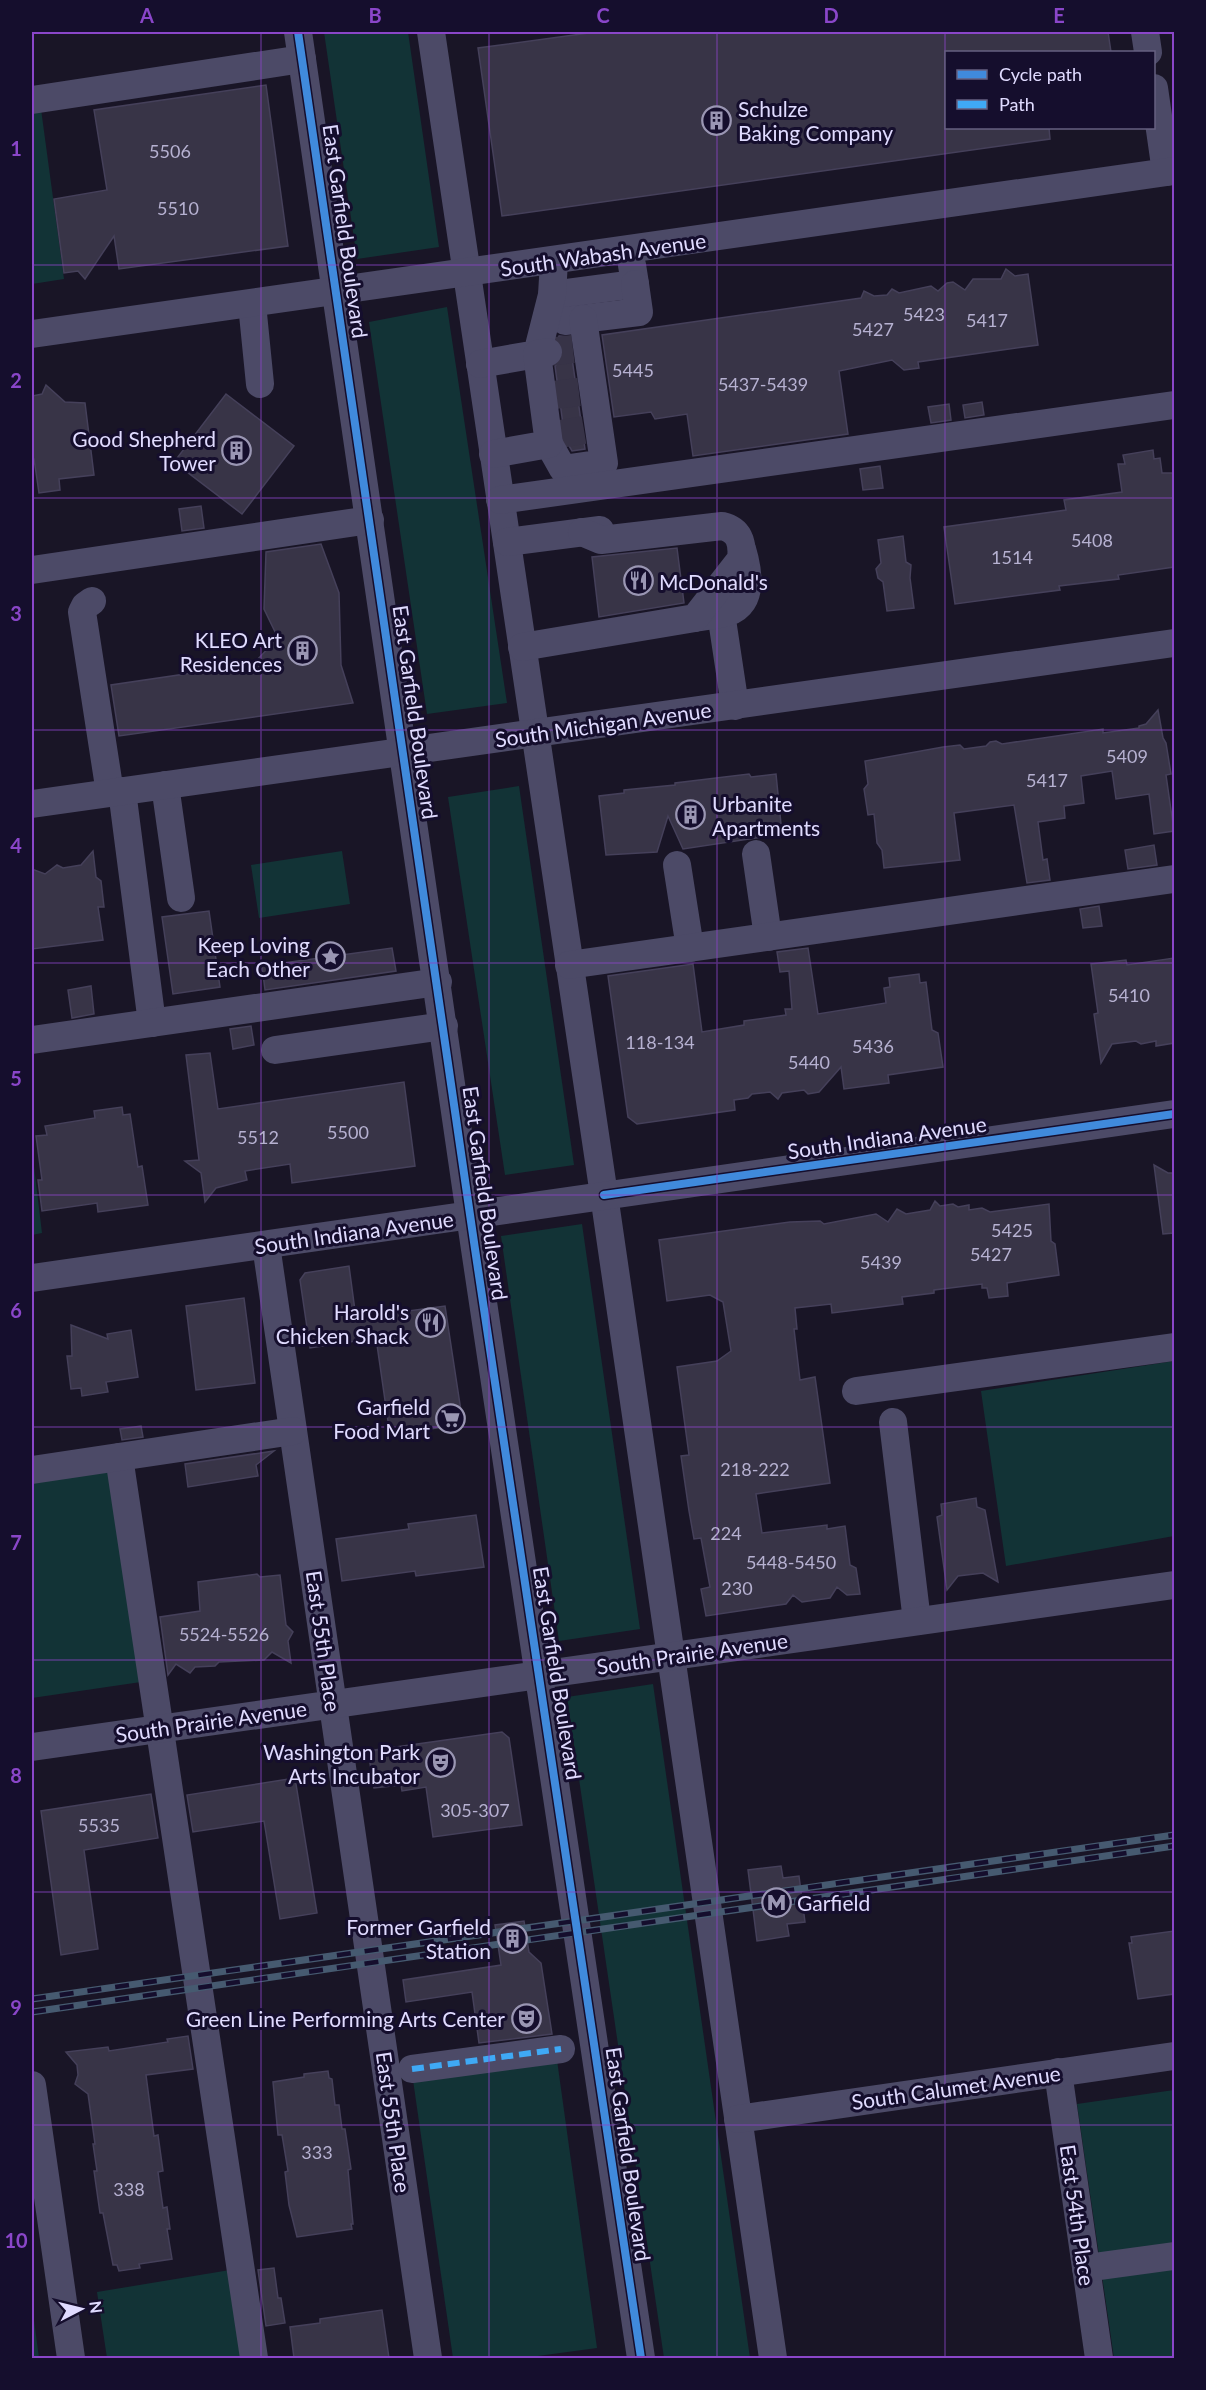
<svg xmlns="http://www.w3.org/2000/svg" width="1206" height="2390" viewBox="0 0 1206 2390" font-family="Lato,sans-serif">
<style>
.green{fill:#123336}
.building{fill:#383447;stroke:#45405a;stroke-width:1.5}
.lines{fill:none;stroke-linecap:round;stroke-linejoin:round}
.minor-tunnel{stroke:#373347;stroke-width:28;stroke-dasharray:28 14;stroke-linecap:butt}
.minor{stroke:#4c4a67;stroke-width:28}
.rail-casing{stroke:#465a70;stroke-width:7}
.rail{stroke:#150e2d;stroke-width:4.5;stroke-dasharray:14;stroke-linecap:butt}
.quiet{stroke:#3fa9f5;stroke-width:6;stroke-dasharray:12 6;stroke-linecap:butt}
.cycleway-casing{stroke:#150e2d;stroke-width:11}
.cycleway{stroke:#408adc;stroke-width:8}
.grid{fill:none;stroke:#8a46c9;stroke-width:1.5;stroke-opacity:0.55}
.labels{text-anchor:middle;dominant-baseline:central;stroke-width:6;stroke-linejoin:round;paint-order:stroke}
.number-label{font-size:18px;fill:#b6b1d1}
.poi-label{font-size:21px;fill:#e0dbff;stroke:#150e2d;text-anchor:end}
.street-label{font-size:21px;fill:#e0dbff;stroke:#150e2d}
.neatline{fill:none;stroke:#8a46c9;stroke-width:2}
.grid-label{font-size:20px;text-anchor:middle;font-weight:bold;fill:#8a46c9}
</style>
<rect width="100%" height="100%" fill="#191526"/>
<g class="green">
<polygon points="324,32 408,32 439,247 357,259"/>
<polygon points="41,109 64,279 32,284 32,110"/>
<polygon points="447,307 507,703 427,714 369,322"/>
<polygon points="519,786 574,1165 505,1175 448,797"/>
<polygon points="342,851 350,904 259,918 251,865"/>
<polygon points="32,1150 42,1233 32,1235"/>
<polygon points="582,1224 640,1629 559,1641 501,1236"/>
<polygon points="1174,1361 1174,1536 1006,1566 981,1391"/>
<polygon points="112,1471 141,1682 32,1698 32,1482"/>
<polygon points="653,1684 750,2358 664,2358 567,1697"/>
<polygon points="557,2060 597,2348 523,2358 453,2358 413,2080"/>
<polygon points="1174,2090 1174,2358 1114,2358 1077,2104"/>
<polygon points="230,2270 241,2358 107,2358 97,2292"/>
<polygon points="32,2305 39,2358 32,2358"/>
</g>
<g class="building">
<polygon points="596,32 1108,32 1111,52 946,52 946,128 1049,128 1050,139 502,216 478,48"/>
<polygon points="266,85 288,246 119,269 114,236 85,279 78,271 64,273 54,199 107,190 94,110"/>
<polygon points="1006,269 1015,276 1028,274 1038,345 918,362 919,368 904,370 892,360 839,371 848,434 693,456 687,414 655,419 651,412 614,417 602,335 861,298 864,291 874,296 887,295 892,289 899,293 931,286 938,291 947,283 953,282 965,290 973,279 1001,279"/>
<polygon points="559,336 569,337 585,449 572,451 565,439 555,366 564,357 564,348 558,339"/>
<polygon points="46,385 65,402 85,403 94,475 59,479 60,490 39,493 34,459 32,457 32,396 42,394"/>
<polygon points="226,394 294,446 242,514 174,462"/>
<polygon points="982,402 984,415 965,418 963,405"/>
<polygon points="949,404 951,420 931,423 928,407"/>
<polygon points="1153,450 1154,459 1160,458 1162,473 1174,473 1174,567 1118,575 1119,579 1059,586 1060,590 955,604 944,527 1066,510 1064,500 1122,492 1118,464 1125,464 1123,455"/>
<polygon points="880,466 883,488 863,490 860,469"/>
<polygon points="201,506 204,528 182,531 179,509"/>
<polygon points="903,536 906,562 911,565 910,578 914,608 887,611 883,582 878,578 876,569 881,563 878,540"/>
<polygon points="321,544 339,593 341,665 353,703 119,736 111,685 253,664 278,638 264,609 266,552"/>
<polygon points="677,548 684,603 599,617 592,557"/>
<polygon points="1158,710 1163,738 1166,743 1171,774 1166,775 1174,831 1154,834 1149,794 1116,799 1112,771 1081,776 1084,803 1064,806 1065,818 1038,822 1043,860 1047,859 1050,880 1027,883 1014,805 954,813 960,860 884,868 882,850 877,843 874,814 868,815 864,789 868,784 865,761 943,747 960,745 964,749 986,746 990,742 996,741 1002,744 1103,729 1103,733 1139,728 1139,726 1146,724"/>
<polygon points="749,774 751,777 776,774 782,834 683,849 668,816 657,852 606,855 599,796 624,793 624,790 675,785 675,783"/>
<polygon points="1154,845 1157,865 1128,869 1125,850"/>
<polygon points="93,851 96,877 101,881 104,907 98,907 103,940 32,949 32,869 45,874 57,865 63,868 81,865"/>
<polygon points="1099,906 1102,926 1083,928 1080,909"/>
<polygon points="209,911 220,987 173,994 162,917"/>
<polygon points="392,948 396,971 265,990 262,966"/>
<polygon points="808,948 818,1014 886,1003 884,988 890,987 889,978 919,974 920,983 926,982 932,1030 938,1033 943,1067 888,1075 889,1083 844,1089 841,1067 819,1092 808,1094 804,1090 782,1093 778,1099 770,1092 752,1094 748,1098 734,1100 735,1110 637,1124 628,1117 608,976 693,964 702,1032 744,1025 744,1021 786,1015 785,1009 792,1009 789,971 780,972 777,952"/>
<polygon points="1174,958 1174,1043 1156,1046 1156,1041 1141,1044 1136,1041 1112,1044 1101,1063 1094,1014 1098,1013 1091,964 1126,960 1127,965"/>
<polygon points="91,986 94,1014 72,1018 68,990"/>
<polygon points="251,1026 254,1045 233,1049 230,1029"/>
<polygon points="210,1053 218,1109 404,1082 415,1166 292,1183 290,1164 245,1171 247,1180 216,1188 205,1202 201,1173 185,1161 199,1160 186,1055"/>
<polygon points="122,1107 123,1115 130,1114 138,1167 142,1166 148,1205 98,1212 97,1203 42,1211 38,1180 42,1180 36,1136 47,1135 45,1126 95,1118 94,1111"/>
<polygon points="1154,1165 1168,1173 1174,1173 1174,1233 1163,1234"/>
<polygon points="935,1201 940,1206 953,1204 958,1207 969,1205 969,1210 982,1208 990,1212 1049,1204 1051,1241 1055,1244 1059,1275 1007,1283 1008,1296 989,1298 987,1288 982,1288 982,1284 934,1290 934,1293 902,1297 903,1304 880,1307 832,1313 831,1304 795,1308 797,1329 794,1329 800,1380 815,1377 830,1483 756,1494 762,1533 827,1525 827,1529 845,1526 850,1565 856,1568 860,1594 847,1595 837,1587 830,1598 802,1602 793,1595 786,1604 706,1616 701,1589 710,1587 701,1538 694,1539 689,1511 681,1456 689,1455 677,1367 717,1361 731,1351 723,1302 710,1295 667,1301 659,1240 790,1222 820,1221 824,1224 876,1214 888,1222 897,1209 906,1214 930,1210"/>
<polygon points="349,1266 356,1318 445,1306 463,1424 390,1435 376,1338 310,1348 300,1280 305,1273"/>
<polygon points="244,1298 255,1383 196,1390 186,1306"/>
<polygon points="71,1325 108,1339 107,1334 131,1330 138,1377 106,1382 108,1392 82,1396 81,1388 71,1389 67,1356 72,1356"/>
<polygon points="141,1426 143,1437 122,1440 120,1429"/>
<polygon points="274,1451 256,1465 258,1476 188,1487 185,1464"/>
<polygon points="976,1498 977,1507 985,1510 998,1582 983,1573 958,1576 947,1590 937,1517 942,1515 941,1504"/>
<polygon points="476,1515 484,1567 416,1576 415,1571 342,1581 336,1539 409,1529 408,1524"/>
<polygon points="257,1574 260,1577 280,1575 286,1625 293,1632 288,1641 291,1663 272,1652 264,1660 219,1662 215,1666 195,1667 190,1673 176,1664 168,1675 160,1617 200,1611 198,1582"/>
<polygon points="502,1732 509,1738 522,1825 433,1837 426,1787 402,1791 401,1785 374,1788 368,1751"/>
<polygon points="295,1778 317,1913 280,1919 264,1821 193,1832 187,1795"/>
<polygon points="151,1794 158,1838 84,1850 98,1949 61,1955 41,1811"/>
<polygon points="781,1866 783,1878 799,1876 805,1922 787,1924 789,1936 757,1941 748,1870"/>
<polygon points="524,1921 529,1952 541,1963 552,2034 479,2043 472,1992 406,2002 403,1980 501,1965 495,1925"/>
<polygon points="1174,1931 1174,1994 1138,1999 1129,1943 1132,1943 1131,1937"/>
<polygon points="188,2036 193,2069 146,2075 154,2136 158,2135 163,2171 158,2172 163,2208 167,2207 170,2229 167,2229 172,2259 139,2264 140,2268 119,2271 117,2265 113,2265 103,2213 100,2213 94,2171 97,2171 93,2144 95,2144 88,2094 75,2084 78,2075 77,2065 66,2052 108,2047 109,2051 168,2042 167,2039"/>
<polygon points="328,2071 329,2078 332,2079 335,2105 339,2105 342,2129 345,2129 351,2169 348,2170 353,2224 351,2224 352,2229 297,2237 289,2205 285,2172 288,2171 282,2135 278,2135 273,2082 304,2077 304,2074"/>
<polygon points="274,2268 278,2298 281,2298 285,2323 266,2326 258,2270"/>
<polygon points="382,2310 389,2358 294,2358 290,2327 320,2323 320,2319"/>
</g>
<g class="lines">
<g class="minor-tunnel">
<polyline points="548,352 573,349"/>
<polyline points="554,395 579,392"/>
<polyline points="560,434 584,430"/>
</g>
<g class="minor">
<polyline points="298,32 475,1249 641,2358"/>
<polyline points="431,32 604,1195 773,2358"/>
<polyline points="1145,32 1148,52"/>
<polyline points="1154,88 1166,172"/>
<polyline points="32,100 302,59"/>
<polyline points="552,295 635,284 632,265"/>
<polyline points="252,304 260,384"/>
<polyline points="565,321 639,312 635,284"/>
<polyline points="32,334 1174,171"/>
<polyline points="480,364 537,354 552,295 554,261"/>
<polyline points="549,444 563,469 604,463 583,319"/>
<polyline points="493,454 549,444 537,354 548,352"/>
<polyline points="500,500 1174,405"/>
<polyline points="507,542 600,530"/>
<polyline points="32,570 370,520"/>
<polyline points="92,601 85,606 82,612 110,793"/>
<polyline points="721,613 735,706"/>
<path d="M695,618c11,-2 23,-3 33,-6 27,-9 20,-43 14,-63"/>
<path d="M522,647l173,-29 46,-59c2,-17 -2,-29 -19,-33l-121,14 -19,-8"/>
<polyline points="165,785 181,898"/>
<polyline points="122,791 152,1023"/>
<polyline points="32,804 1174,643"/>
<polyline points="756,854 768,937"/>
<polyline points="677,865 690,948"/>
<polyline points="569,965 1174,879"/>
<polyline points="32,1040 438,982"/>
<polyline points="275,1050 444,1026"/>
<polyline points="266,1245 428,2358"/>
<polyline points="32,1278 1174,1114"/>
<polyline points="856,1391 1174,1347"/>
<polyline points="893,1422 917,1621"/>
<polyline points="119,1457 254,2358"/>
<polyline points="32,1470 293,1431"/>
<polyline points="32,1747 1174,1585"/>
<polyline points="412,2069 561,2049"/>
<polyline points="1058,2072 1099,2358"/>
<polyline points="32,2085 71,2358"/>
<polyline points="738,2119 1174,2056"/>
<polyline points="1086,2268 1174,2256"/>
</g>
<defs>
<g id="rail">
<polyline points="32,1999 1174,1835"/>
<polyline points="32,2012 1174,1846"/>
</g>
</defs>
<use href="#rail" class="rail-casing"/>
<use href="#rail" class="rail"/>
<polyline class="quiet" points="412,2069 561,2049"/>
<defs>
<g id="cycleway">
<polyline points="298,32 475,1249 641,2358"/>
<polyline points="604,1195 1174,1114"/>
</g>
</defs>
<use href="#cycleway" class="cycleway-casing"/>
<use href="#cycleway" class="cycleway"/>
</g>
<path class="grid" d="M261,32v2326M489,32v2326M717,32v2326M945,32v2326M32,265h1142M32,498h1142M32,730h1142M32,963h1142M32,1195h1142M32,1427h1142M32,1660h1142M32,1892h1142M32,2125h1142"/>
<defs>
<symbol id="building-ring" viewBox="-11 -11 22 22"><circle r="9.5" fill="#150e2d" stroke="#9a96b3" stroke-width="1.5"/><path d="M-4-6H4V6H1V3H-1V6H-4ZM-2.5-4.3h1.7v1.8h-1.7ZM.8-4.3h1.7v1.8H.8ZM-2.5-1h1.7V.8h-1.7ZM.8-1h1.7V.8H.8Z" fill="#9a96b3"/></symbol>
<symbol id="restaurant-ring" viewBox="-11 -11 22 22"><circle r="9.5" fill="#150e2d" stroke="#9a96b3" stroke-width="1.5"/><path d="M-5-6h1v4h1v-4h1v4h1v-4h1v5L-1.5 .5V6h-2V.5L-5-1ZM5-6V6H3V1.5H1.5Q1.5-4 5-6Z" fill="#9a96b3"/></symbol>
<symbol id="sight-ring" viewBox="-11 -11 22 22"><circle r="9.5" fill="#150e2d" stroke="#9a96b3" stroke-width="1.5"/><path d="M0-6L1.8-2.2L6-1.7L2.9 1.2L3.7 5.4L0 3.3L-3.7 5.4L-2.9 1.2L-6-1.7L-1.8-2.2Z" fill="#9a96b3"/></symbol>
<symbol id="supermarket-ring" viewBox="-11 -11 22 22"><circle r="9.5" fill="#150e2d" stroke="#9a96b3" stroke-width="1.5"/><path d="M-6-5.5h2.5l.6 2H6L4.5 2H-2.5L-4.4-4H-6ZM-1.5 3.2a1.3 1.3 0 1 0 .1 0ZM3 3.2a1.3 1.3 0 1 0 .1 0Z" fill="#9a96b3"/></symbol>
<symbol id="theatre-ring" viewBox="-11 -11 22 22"><circle r="9.5" fill="#150e2d" stroke="#9a96b3" stroke-width="1.5"/><path d="M-5-5.5Q0-4 5-5.5V0Q5 5 0 6Q-5 5-5 0ZM-3.3-2.5H-1v1.5H-3.3ZM1-2.5H3.3v1.5H1ZM-2.8 1Q0 5.5 2.8 1Z" fill="#9a96b3"/></symbol>
<symbol id="metro-ring" viewBox="-11 -11 22 22"><circle r="9.5" fill="#150e2d" stroke="#9a96b3" stroke-width="1.5"/><path d="M-5.5 5V-5H-3L0 0L3-5H5.5V5H3V-.5L0 4L-3-.5V5Z" fill="#9a96b3"/></symbol>
</defs>
<g fill-rule="evenodd">
<use href="#building-ring" x="700" y="104" width="33" height="33"/>
<use href="#building-ring" x="220" y="434" width="33" height="33"/>
<use href="#restaurant-ring" x="622" y="564" width="33" height="33"/>
<use href="#building-ring" x="286" y="634" width="33" height="33"/>
<use href="#building-ring" x="674" y="798" width="33" height="33"/>
<use href="#sight-ring" x="314" y="940" width="33" height="33"/>
<use href="#restaurant-ring" x="414" y="1306" width="33" height="33"/>
<use href="#supermarket-ring" x="434" y="1402" width="33" height="33"/>
<use href="#theatre-ring" x="424" y="1746" width="33" height="33"/>
<use href="#metro-ring" x="760" y="1886" width="33" height="33"/>
<use href="#building-ring" x="496" y="1922" width="33" height="33"/>
<use href="#theatre-ring" x="510" y="2002" width="33" height="33"/>
</g>
<g class="labels">
<g class="number-label">
<text x="170" y="151">5506</text>
<text x="178" y="208">5510</text>
<text x="924" y="314">5423</text>
<text x="987" y="320">5417</text>
<text x="873" y="329">5427</text>
<text x="633" y="370">5445</text>
<text x="763" y="384">5437-5439</text>
<text x="1092" y="540">5408</text>
<text x="1012" y="557">1514</text>
<text x="1127" y="756">5409</text>
<text x="1047" y="780">5417</text>
<text x="1129" y="995">5410</text>
<text x="660" y="1042">118-134</text>
<text x="873" y="1046">5436</text>
<text x="809" y="1062">5440</text>
<text x="348" y="1132">5500</text>
<text x="258" y="1137">5512</text>
<text x="1012" y="1230">5425</text>
<text x="991" y="1254">5427</text>
<text x="881" y="1262">5439</text>
<text x="755" y="1469">218-222</text>
<text x="726" y="1533">224</text>
<text x="791" y="1562">5448-5450</text>
<text x="737" y="1588">230</text>
<text x="224" y="1634">5524-5526</text>
<text x="475" y="1810">305-307</text>
<text x="99" y="1825">5535</text>
<text x="317" y="2152">333</text>
<text x="129" y="2189">338</text>
</g>
<g class="poi-label">
<text x="738" y="108" text-anchor="start">Schulze<tspan x="738" dy="24">Baking Company</tspan></text>
<text x="216" y="438">Good Shepherd<tspan x="216" dy="24">Tower</tspan></text>
<text x="659" y="581" text-anchor="start">McDonald's</text>
<text x="282" y="639">KLEO Art<tspan x="282" dy="24">Residences</tspan></text>
<text x="712" y="803" text-anchor="start">Urbanite<tspan x="712" dy="24">Apartments</tspan></text>
<text x="310" y="944">Keep Loving<tspan x="310" dy="24">Each Other</tspan></text>
<text x="409" y="1311">Harold's<tspan x="409" dy="24">Chicken Shack</tspan></text>
<text x="430" y="1406">Garfield<tspan x="430" dy="24">Food Mart</tspan></text>
<text x="420" y="1751">Washington Park<tspan x="420" dy="24">Arts Incubator</tspan></text>
<text x="797" y="1902" text-anchor="start">Garfield</text>
<text x="491" y="1926">Former Garfield<tspan x="491" dy="24">Station</tspan></text>
<text x="505" y="2018">Green Line Performing Arts Center</text>
</g>
<g class="street-label">
<text transform="translate(346 231) rotate(82)">East Garfield Boulevard</text>
<text transform="translate(603 254) rotate(-8)">South Wabash Avenue</text>
<text transform="translate(416 712) rotate(82)">East Garfield Boulevard</text>
<text transform="translate(603 724) rotate(-8)">South Michigan Avenue</text>
<text transform="translate(887 1137) rotate(-8)">South Indiana Avenue</text>
<text transform="translate(486 1193) rotate(82)">East Garfield Boulevard</text>
<text transform="translate(354 1232) rotate(-8)">South Indiana Avenue</text>
<text transform="translate(324 1641) rotate(82)">East 55th Place</text>
<text transform="translate(692 1653) rotate(-8)">South Prairie Avenue</text>
<text transform="translate(558 1673) rotate(81)">East Garfield Boulevard</text>
<text transform="translate(211 1721) rotate(-8)">South Prairie Avenue</text>
<text transform="translate(956 2087) rotate(-8)">South Calumet Avenue</text>
<text transform="translate(394 2122) rotate(82)">East 55th Place</text>
<text transform="translate(629 2154) rotate(82)">East Garfield Boulevard</text>
<text transform="translate(1078 2215) rotate(82)">East 54th Place</text>
</g>
</g>
<rect width="1206" height="2390" fill="none" stroke="#150e2d" stroke-width="66"/>
<rect x="945" y="51" width="210" height="78" fill="#150e2d" stroke="#666081" stroke-width="1.5"/>
<rect x="957" y="70" width="30" height="9" fill="#408adc" stroke="#666081" stroke-width="1.5"/>
<text x="999" y="81" font-size="18" fill="#e0dbff">Cycle path</text>
<rect x="957" y="100" width="30" height="9" fill="#3fa9f5" stroke="#666081" stroke-width="1.5"/>
<text x="999" y="111" font-size="18" fill="#e0dbff">Path</text>
<g transform="translate(81 2309) rotate(83)" stroke="#150e2d" stroke-width="4.5" paint-order="stroke">
<path d="M0-4.5L10 22L0 15L-10 22Z" fill="#e0dbff"/>
<text y="-9" font-size="16" font-weight="bold" text-anchor="middle" fill="#e0dbff">N</text>
</g>
<rect x="33" y="33" width="1140" height="2324" class="neatline"/>
<g class="grid-label">
<text x="147" y="23">A</text>
<text x="375" y="23">B</text>
<text x="603" y="23">C</text>
<text x="831" y="23">D</text>
<text x="1059" y="23">E</text>
<text x="16" y="156">1</text>
<text x="16" y="388">2</text>
<text x="16" y="621">3</text>
<text x="16" y="853">4</text>
<text x="16" y="1086">5</text>
<text x="16" y="1318">6</text>
<text x="16" y="1550">7</text>
<text x="16" y="1783">8</text>
<text x="16" y="2015">9</text>
<text x="16" y="2248">10</text>
</g>
</svg>
